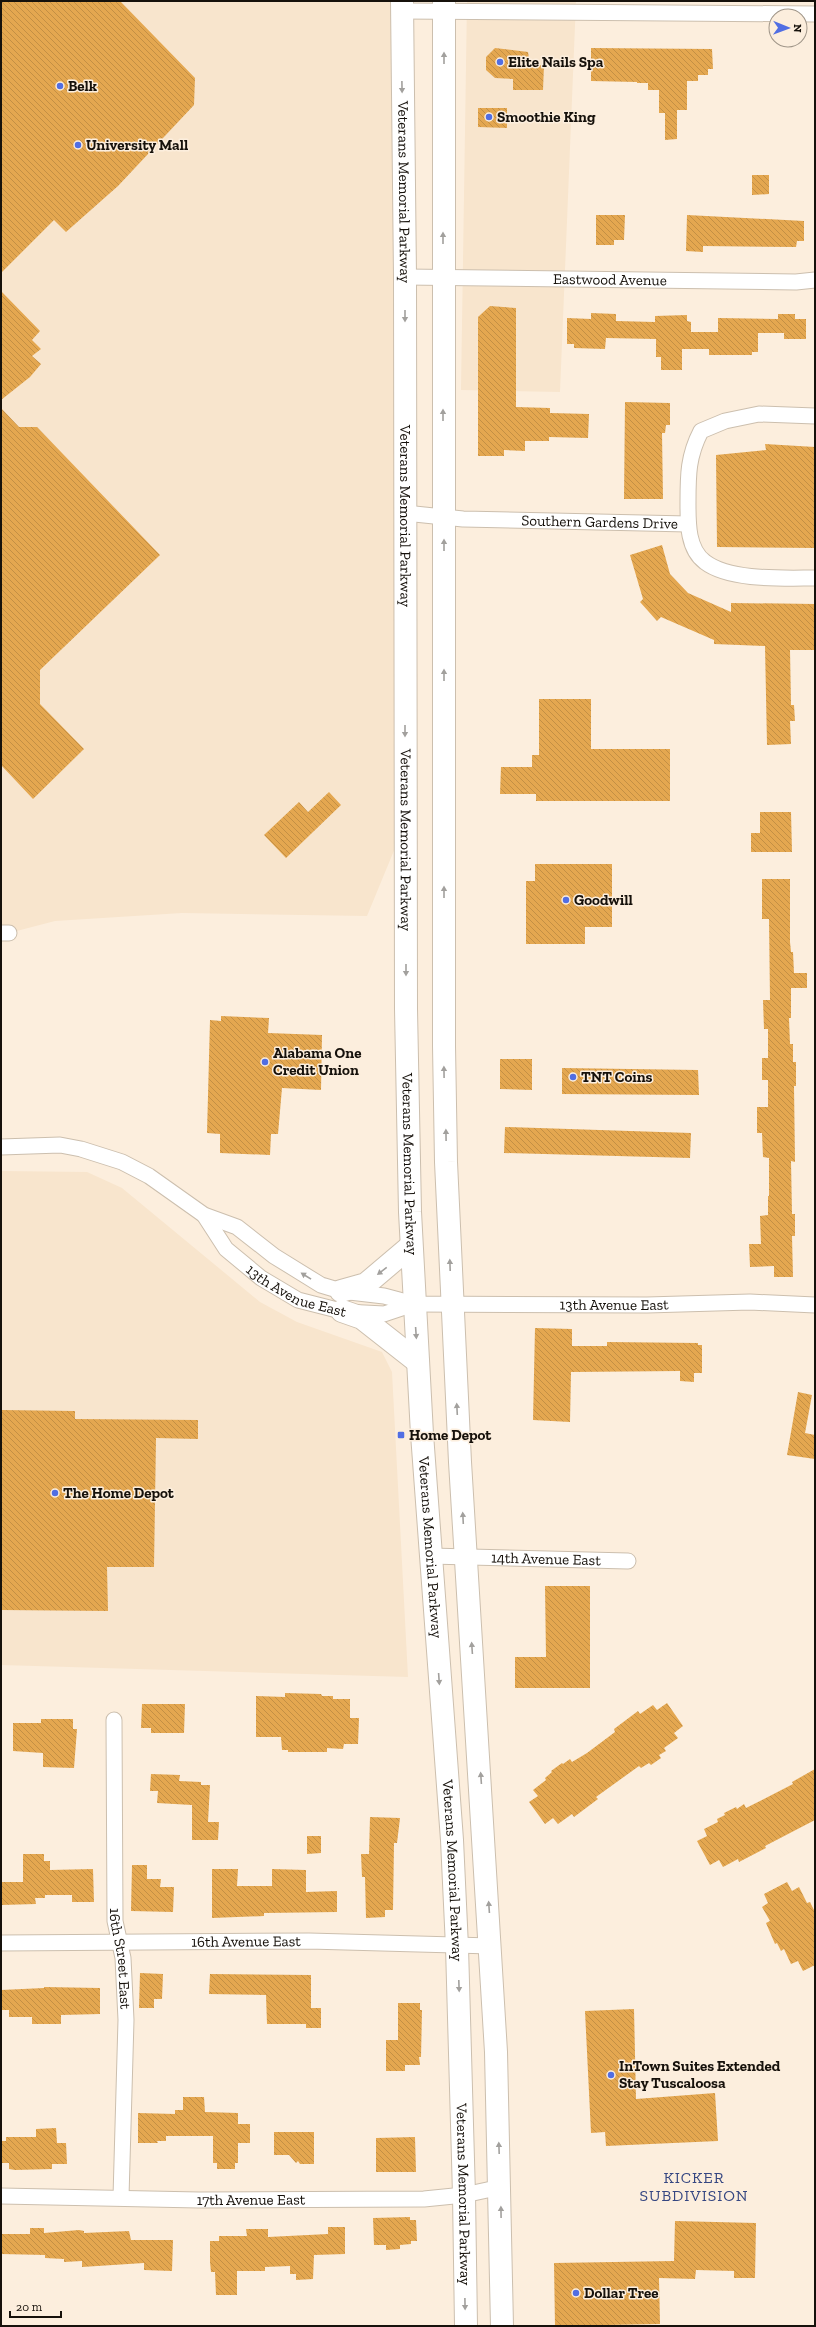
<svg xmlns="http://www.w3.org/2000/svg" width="816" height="2327" viewBox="0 0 816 2327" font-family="'Zilla Slab',serif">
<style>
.built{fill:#f8e5cd}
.building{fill:url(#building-back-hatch)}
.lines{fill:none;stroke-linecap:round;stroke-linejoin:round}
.street-casing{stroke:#ccbfae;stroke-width:17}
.primary-casing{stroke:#ccbfae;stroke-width:24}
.street{stroke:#fff;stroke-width:15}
.primary{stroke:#fff;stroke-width:22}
.oneway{fill:#a2a09d}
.poi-dot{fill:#516ee3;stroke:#fceedd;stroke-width:1.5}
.labels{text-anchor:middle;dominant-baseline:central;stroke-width:3;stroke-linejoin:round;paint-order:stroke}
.poi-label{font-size:15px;font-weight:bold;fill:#16110b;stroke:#fceedd;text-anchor:start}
.street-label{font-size:15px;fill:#16110b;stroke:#fceedd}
.neighbourhood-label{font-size:16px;letter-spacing:1px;fill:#354681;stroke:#fceedd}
</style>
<defs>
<pattern id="building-back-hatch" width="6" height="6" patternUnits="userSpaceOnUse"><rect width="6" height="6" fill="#e4a750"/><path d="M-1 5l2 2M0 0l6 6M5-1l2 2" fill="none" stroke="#c38f44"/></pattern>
</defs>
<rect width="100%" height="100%" fill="#fceedd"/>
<g class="built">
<polygon points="1,1 402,1 407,819 367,916 182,913 55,921 9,933 1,933"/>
<polygon points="467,1 576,1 560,392 461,390"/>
<polygon points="1,1171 87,1172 122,1188 260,1302 297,1322 382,1352 392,1372 408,1677 1,1665"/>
</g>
<g class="building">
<polygon points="1,1 120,1 195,78 194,105 118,186 66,232 54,220 1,273"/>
<polygon points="495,48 528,52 530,65 544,65 543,90 513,90 513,79 495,78 486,70 486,57"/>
<polygon points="591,48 712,49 713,69 708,69 708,75 698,75 698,81 687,81 687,110 677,110 677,139 665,140 665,113 659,113 659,90 648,90 648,83 637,83 637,82 591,81"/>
<polygon points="478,108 507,108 507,128 478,127"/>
<polygon points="752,175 769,175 769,194 752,195"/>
<polygon points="596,215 625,215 624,240 614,240 614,245 596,245"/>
<polygon points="687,215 804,221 804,241 797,241 796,247 703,246 703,252 686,251"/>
<polygon points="1,291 40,331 32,340 41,349 32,356 41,364 30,377 1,400"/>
<polygon points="490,306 516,308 516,407 550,408 550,413 589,414 588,438 549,437 549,441 525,441 525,451 504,450 504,456 478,456 478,317"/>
<polygon points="591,313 616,314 616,321 655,322 655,316 687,315 687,321 691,322 691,332 718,332 718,318 778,319 778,314 795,314 795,319 806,319 806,339 784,339 784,333 758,333 758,352 752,352 752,355 709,355 709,349 682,349 682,370 661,370 661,357 656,357 656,339 606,338 605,349 574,348 574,344 567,344 567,318 591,319"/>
<polygon points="625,402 670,403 670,425 666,425 665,433 662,433 663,499 624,499"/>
<polygon points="1,408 19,427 37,427 160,555 40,670 40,704 84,749 33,799 1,765"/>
<polygon points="765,444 815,447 815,548 717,547 716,455 766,450"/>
<polygon points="662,545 670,574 688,593 731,612 731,603 815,604 815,650 790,650 791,705 794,705 795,721 790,721 791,744 767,745 765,646 714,644 714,640 661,617 657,621 640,602 643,599 630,555"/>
<polygon points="539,699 591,699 591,749 670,749 670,801 536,801 536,794 500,794 501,767 532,767 532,755 539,755"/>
<polygon points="329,792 341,805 286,858 264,835 299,802 308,812"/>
<polygon points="760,812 791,812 792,852 751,852 751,833 760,833"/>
<polygon points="535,864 612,864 612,927 585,927 585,944 526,944 526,881 535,881"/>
<polygon points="762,879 790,879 790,942 791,952 793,952 794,973 807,973 807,988 791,988 791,1018 789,1018 790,1044 793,1044 793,1062 796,1062 796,1086 794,1086 795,1162 791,1161 792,1214 795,1214 795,1236 792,1236 793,1277 774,1277 774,1266 750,1267 749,1244 761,1244 760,1216 768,1215 768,1196 769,1196 769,1158 763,1157 762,1133 757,1133 757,1107 768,1107 768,1080 762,1080 762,1058 768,1058 768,1029 764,1029 763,1000 770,1000 769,919 762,919"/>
<polygon points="221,1016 269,1018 268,1033 322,1035 321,1090 282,1088 278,1134 271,1134 270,1155 220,1153 220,1134 207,1133 210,1020 221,1021"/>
<polygon points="500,1059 532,1059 532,1090 500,1089"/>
<polygon points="562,1068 698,1070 699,1095 562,1094"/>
<polygon points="505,1127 691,1133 690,1158 504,1153"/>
<polygon points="535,1328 572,1329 572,1346 607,1346 607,1342 698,1343 698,1345 702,1345 702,1373 694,1373 694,1382 680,1381 680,1371 571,1372 570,1422 533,1420"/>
<polygon points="798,1392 812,1395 805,1433 815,1435 815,1459 787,1455"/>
<polygon points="1,1410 75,1411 75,1419 198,1420 198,1439 156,1438 154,1567 107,1567 108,1611 1,1610"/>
<polygon points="545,1586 590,1586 590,1688 515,1688 515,1657 546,1657"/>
<polygon points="285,1693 321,1694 322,1696 333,1696 333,1699 350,1699 350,1718 359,1718 358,1744 344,1744 343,1749 327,1748 327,1752 288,1752 288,1750 282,1750 281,1737 256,1737 256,1696 285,1697"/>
<polygon points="667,1703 683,1726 674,1733 678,1738 664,1748 666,1751 659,1755 661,1758 651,1765 649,1763 641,1768 639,1766 596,1797 598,1799 574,1817 572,1814 558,1824 553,1818 545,1824 529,1802 538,1796 533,1790 546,1780 545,1778 552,1772 551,1771 562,1763 563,1764 570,1759 572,1762 587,1753 615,1732 614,1729 638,1711 640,1714 653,1705 657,1710"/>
<polygon points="142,1704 185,1704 184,1733 151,1733 151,1728 141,1728"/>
<polygon points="41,1719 73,1719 73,1729 77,1729 74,1768 43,1767 43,1753 13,1751 13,1723 41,1723"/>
<polygon points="815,1769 815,1820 765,1846 766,1848 739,1862 738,1859 723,1867 719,1860 710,1865 697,1841 707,1836 704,1829 718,1822 717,1819 725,1815 724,1813 736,1807 737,1809 744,1804 746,1808 762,1800 793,1784 792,1782"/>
<polygon points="151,1774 180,1775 179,1781 201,1782 201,1785 210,1785 208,1822 219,1822 218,1840 192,1840 192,1805 157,1803 158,1791 150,1791"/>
<polygon points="370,1817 400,1818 397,1843 394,1843 393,1910 385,1910 385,1917 366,1918 365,1877 362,1877 361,1854 369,1854"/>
<polygon points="307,1836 321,1836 321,1853 307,1854"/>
<polygon points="23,1854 44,1854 44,1861 50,1861 50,1870 93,1869 94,1902 72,1902 72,1895 45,1895 45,1898 35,1898 36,1904 1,1905 1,1882 23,1882"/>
<polygon points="132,1865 147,1865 147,1879 161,1879 160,1887 174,1887 173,1912 131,1911"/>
<polygon points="212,1869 238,1869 237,1886 272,1886 272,1869 306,1870 306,1892 337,1891 337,1912 264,1913 264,1916 212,1918"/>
<polygon points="787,1882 792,1891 799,1887 807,1903 810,1902 815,1912 815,1965 803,1971 798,1961 791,1964 784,1949 781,1951 777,1943 775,1944 766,1923 770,1921 762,1907 768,1903 764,1894"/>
<polygon points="140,1973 163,1974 162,1999 154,1999 154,2008 139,2008"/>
<polygon points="210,1974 311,1975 311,2008 321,2008 321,2028 306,2028 306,2024 267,2024 266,1995 209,1994"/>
<polygon points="44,1987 100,1988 100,2014 61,2015 61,2024 32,2024 32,2017 9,2017 9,2010 1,2010 1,1990 44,1988"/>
<polygon points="398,2003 420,2003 420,2010 422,2010 421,2057 419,2057 420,2065 405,2065 405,2071 386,2071 386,2040 398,2040"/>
<polygon points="634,2009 636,2099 715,2093 718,2141 606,2146 605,2132 591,2133 585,2011"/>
<polygon points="183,2097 204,2097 205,2112 238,2113 238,2124 250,2124 250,2143 238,2143 238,2163 235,2163 235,2169 217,2169 217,2163 213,2163 213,2136 166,2136 166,2141 157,2141 158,2143 138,2143 138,2113 175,2114 175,2110 183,2110"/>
<polygon points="56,2128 57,2143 66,2143 67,2164 52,2164 52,2169 15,2170 9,2169 9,2163 1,2163 1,2141 6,2141 6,2137 36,2137 36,2129"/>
<polygon points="274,2132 314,2132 314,2164 300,2164 298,2161 296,2163 289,2155 274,2155"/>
<polygon points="415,2137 416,2172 376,2172 376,2138"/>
<polygon points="410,2217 410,2220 416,2220 417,2241 411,2241 411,2244 400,2245 400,2249 386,2250 386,2245 374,2245 373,2218"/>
<polygon points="675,2221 756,2223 755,2278 734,2278 734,2271 696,2270 695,2279 659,2278 660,2324 555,2326 554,2263 674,2261"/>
<polygon points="328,2227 345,2227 345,2254 314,2255 313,2279 296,2280 296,2274 290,2274 290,2266 265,2267 265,2271 237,2271 237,2295 216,2295 215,2272 211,2272 210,2262 210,2241 219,2241 219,2236 247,2236 246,2229 268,2229 268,2237 328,2234"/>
<polygon points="30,2228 44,2228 44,2233 79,2230 84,2231 84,2233 129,2231 131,2240 173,2240 172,2271 144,2270 144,2263 82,2267 82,2261 64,2262 64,2259 45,2258 45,2255 1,2254 1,2234 30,2234"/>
</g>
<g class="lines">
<defs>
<g id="street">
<polyline points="401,11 815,14"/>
<path id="s1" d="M405,277l391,5 19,-2"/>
<path d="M815,416l-56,-2 -34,7 -24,10c-13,25 -13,44 -13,71 0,19 -1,47 17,60 25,19 79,16 110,16"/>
<path id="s2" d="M405,513l58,6 225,5"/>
<polyline points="1,933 9,933"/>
<path id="s3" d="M1,1147l59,-2 21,4 41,13 27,14 55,39 33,12 37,29 47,29 20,6 43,5 30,8 233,1 103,-3 65,3"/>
<path id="s4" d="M204,1215l22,34 35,29 37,22 47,12 39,2 30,-10"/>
<path id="s5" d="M430,1556l198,5"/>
<path id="s6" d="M114,1720l1,201 8,37 3,62 -5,177"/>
<path id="s7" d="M1,1943l308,-2 182,5"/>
<path id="s8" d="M1,2196l198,4 225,-1 40,-4 37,-8"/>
</g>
<g id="primary">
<path id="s9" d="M402,1l3,276 1,732 4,203 12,222 30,406 5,107 7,248 2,131"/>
<polyline points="444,1 444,1046 446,1162 460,1462 496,2052 502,2326"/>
<polyline points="341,1291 366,1284 411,1246"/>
<polyline points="342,1311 362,1318 418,1362"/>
</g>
</defs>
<use href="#street" class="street-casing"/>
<use href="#primary" class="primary-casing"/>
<use href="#street" class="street"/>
<use href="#primary" class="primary"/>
</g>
<defs><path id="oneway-solid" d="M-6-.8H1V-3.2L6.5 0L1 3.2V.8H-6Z"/></defs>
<g class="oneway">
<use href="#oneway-solid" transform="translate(444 58) rotate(-90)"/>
<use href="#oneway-solid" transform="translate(402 87) rotate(89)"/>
<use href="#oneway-solid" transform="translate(443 238) rotate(-90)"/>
<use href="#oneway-solid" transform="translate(405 316) rotate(90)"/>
<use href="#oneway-solid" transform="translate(443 415) rotate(-90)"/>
<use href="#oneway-solid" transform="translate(444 545) rotate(-90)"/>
<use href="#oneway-solid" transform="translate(444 675) rotate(-90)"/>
<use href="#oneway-solid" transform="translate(405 731) rotate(90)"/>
<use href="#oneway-solid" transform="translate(444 892) rotate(-90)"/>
<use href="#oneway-solid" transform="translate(406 970) rotate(90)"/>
<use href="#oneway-solid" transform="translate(444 1072) rotate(-91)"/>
<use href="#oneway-solid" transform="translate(446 1135) rotate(-91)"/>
<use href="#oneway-solid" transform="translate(450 1265) rotate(-92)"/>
<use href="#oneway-solid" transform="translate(382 1271) rotate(142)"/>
<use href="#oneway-solid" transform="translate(306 1276) rotate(-148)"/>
<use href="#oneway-solid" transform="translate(416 1333) rotate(86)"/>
<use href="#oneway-solid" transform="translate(457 1409) rotate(-93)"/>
<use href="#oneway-solid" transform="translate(463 1518) rotate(-93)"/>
<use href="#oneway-solid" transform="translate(472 1648) rotate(-94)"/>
<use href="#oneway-solid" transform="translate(439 1679) rotate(86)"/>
<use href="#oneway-solid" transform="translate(481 1778) rotate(-94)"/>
<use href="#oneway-solid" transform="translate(489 1907) rotate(-94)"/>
<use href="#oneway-solid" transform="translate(459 1986) rotate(88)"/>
<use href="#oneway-solid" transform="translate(499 2148) rotate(-92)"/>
<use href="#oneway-solid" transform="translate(501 2212) rotate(-91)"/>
<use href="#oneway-solid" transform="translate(465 2304) rotate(89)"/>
</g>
<g class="poi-dot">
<circle cx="500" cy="62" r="4"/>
<circle cx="60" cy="86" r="4"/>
<circle cx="489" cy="117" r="4"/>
<circle cx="78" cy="145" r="4"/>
<circle cx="566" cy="900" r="4"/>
<circle cx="265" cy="1062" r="4"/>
<circle cx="573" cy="1077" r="4"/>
<rect x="397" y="1431" width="8" height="8" rx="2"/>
<circle cx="55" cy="1493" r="4"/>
<circle cx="611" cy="2075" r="4"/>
<circle cx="576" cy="2293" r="4"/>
</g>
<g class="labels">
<g class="poi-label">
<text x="508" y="62">Elite Nails Spa</text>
<text x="68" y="86">Belk</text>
<text x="497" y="117">Smoothie King</text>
<text x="86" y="145">University Mall</text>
<text x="574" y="900">Goodwill</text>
<text x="273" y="1053">Alabama One<tspan x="273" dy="17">Credit Union</tspan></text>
<text x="581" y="1077">TNT Coins</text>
<text x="409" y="1435">Home Depot</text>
<text x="63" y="1493">The Home Depot</text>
<text x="619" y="2066">InTown Suites Extended<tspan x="619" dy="17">Stay Tuscaloosa</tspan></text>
<text x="584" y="2293">Dollar Tree</text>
</g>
<g class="street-label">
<text stroke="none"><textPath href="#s9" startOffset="191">Veterans Memorial Parkway</textPath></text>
<text stroke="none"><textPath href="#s1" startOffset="205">Eastwood Avenue</textPath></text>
<text stroke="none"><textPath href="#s9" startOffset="515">Veterans Memorial Parkway</textPath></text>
<text stroke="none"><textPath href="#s2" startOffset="195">Southern Gardens Drive</textPath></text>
<text stroke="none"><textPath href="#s9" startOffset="839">Veterans Memorial Parkway</textPath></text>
<text stroke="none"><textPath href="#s9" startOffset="1163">Veterans Memorial Parkway</textPath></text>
<text stroke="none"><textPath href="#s4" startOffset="124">13th Avenue East</textPath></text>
<text stroke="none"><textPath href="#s3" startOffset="654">13th Avenue East</textPath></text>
<text stroke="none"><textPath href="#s9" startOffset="1547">Veterans Memorial Parkway</textPath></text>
<text stroke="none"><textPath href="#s5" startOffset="116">14th Avenue East</textPath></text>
<text stroke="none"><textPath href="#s9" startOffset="1871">Veterans Memorial Parkway</textPath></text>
<text stroke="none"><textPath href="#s7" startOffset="245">16th Avenue East</textPath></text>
<text stroke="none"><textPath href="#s6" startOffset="239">16th Street East</textPath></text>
<text stroke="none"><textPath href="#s9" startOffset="2195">Veterans Memorial Parkway</textPath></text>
<text stroke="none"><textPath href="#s8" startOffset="250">17th Avenue East</textPath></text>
</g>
<g class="neighbourhood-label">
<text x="694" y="2177">KICKER<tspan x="694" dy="18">SUBDIVISION</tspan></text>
</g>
</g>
<rect width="816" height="2327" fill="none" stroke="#16110b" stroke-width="4"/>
<g transform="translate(788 28) rotate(91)"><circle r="19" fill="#fceedd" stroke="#a09689"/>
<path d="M0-3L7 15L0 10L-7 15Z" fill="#516ee3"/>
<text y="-6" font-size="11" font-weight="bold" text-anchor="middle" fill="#16110b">N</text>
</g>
<path d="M10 2311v6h51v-6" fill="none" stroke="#16110b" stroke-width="2"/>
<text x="16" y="2311" font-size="12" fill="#16110b" stroke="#fceedd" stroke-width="3" paint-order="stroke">20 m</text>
</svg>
